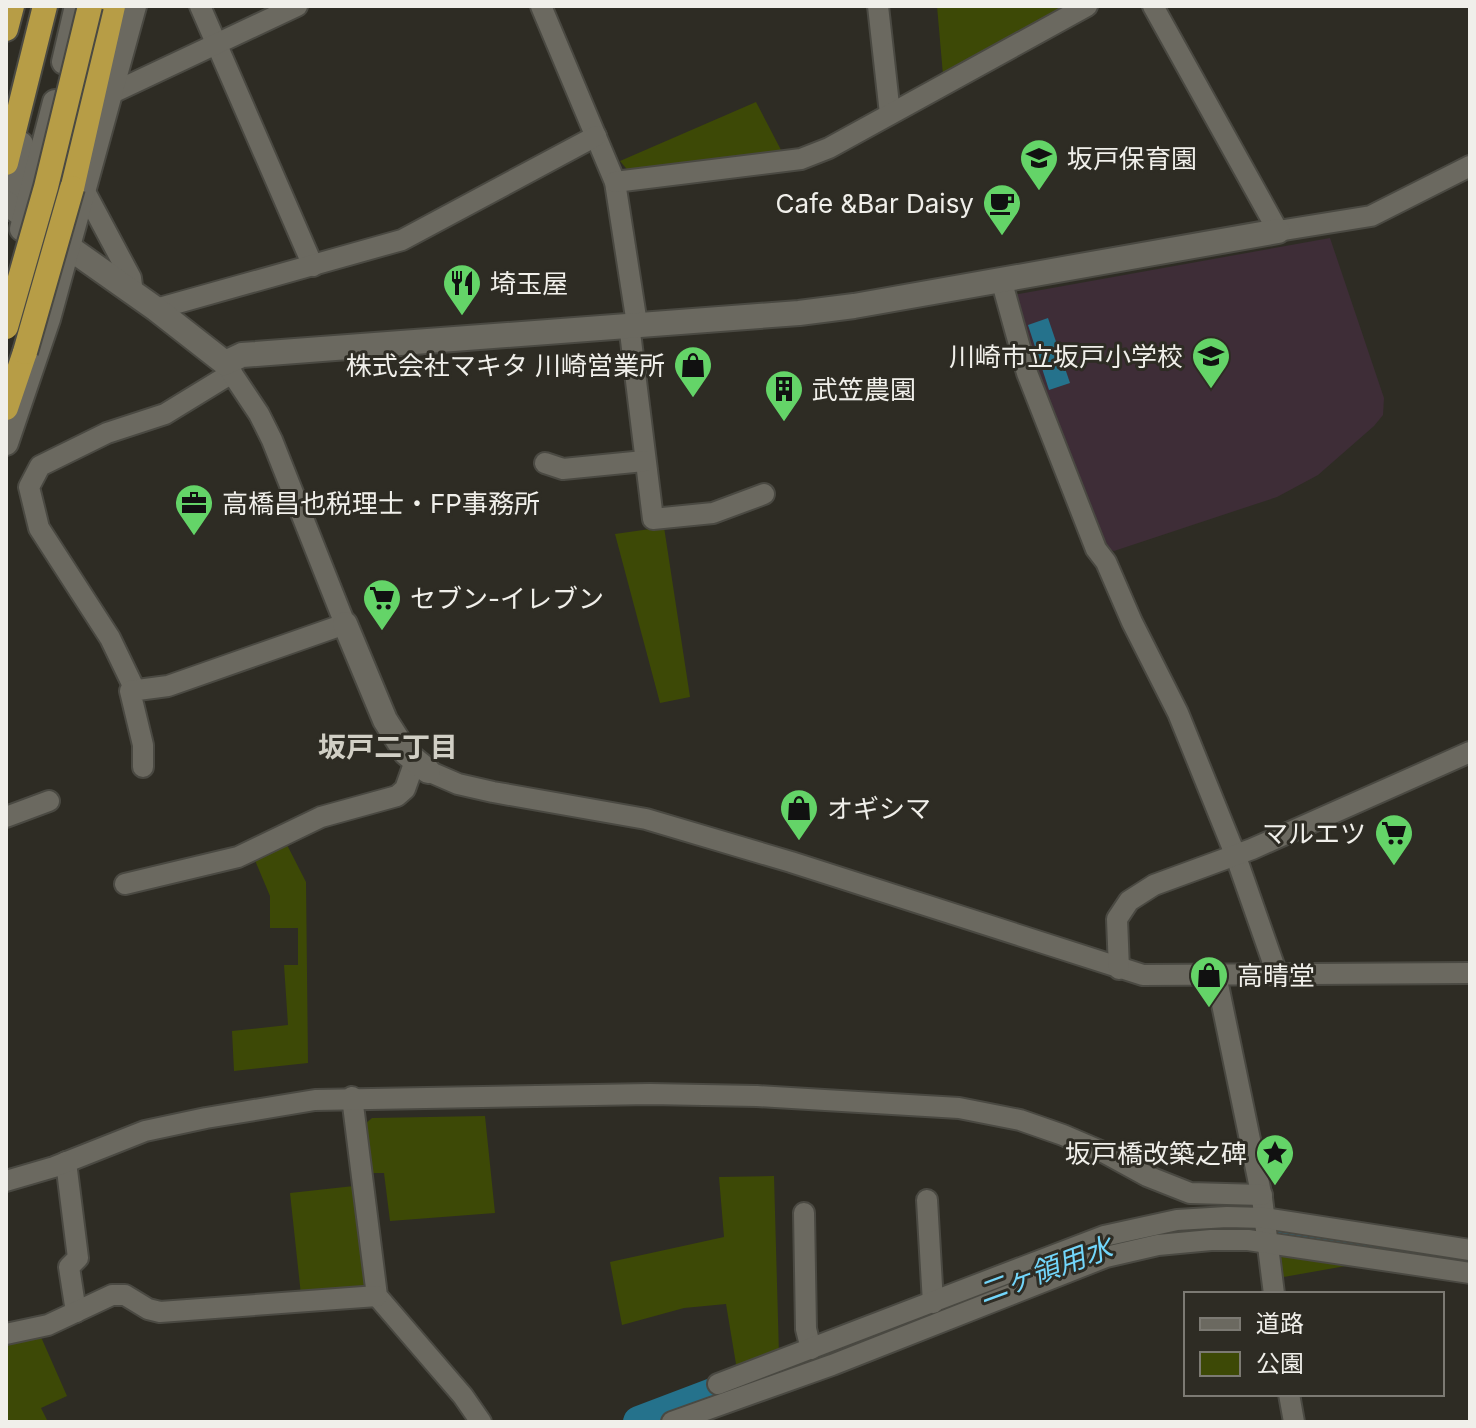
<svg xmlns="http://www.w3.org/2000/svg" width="1476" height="1428" viewBox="0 0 1476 1428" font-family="Inter,'Noto Sans JP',sans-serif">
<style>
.education{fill:#3e2d37}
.green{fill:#3d4906}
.water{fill:#25728c}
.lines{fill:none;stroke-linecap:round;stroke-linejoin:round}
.river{stroke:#25728c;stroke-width:32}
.street-casing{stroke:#4a4942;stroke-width:24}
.secondary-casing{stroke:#4a4942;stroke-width:28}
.highway-casing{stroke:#4a4942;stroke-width:28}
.street{stroke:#6b6960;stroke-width:20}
.secondary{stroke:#6b6960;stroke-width:24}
.highway{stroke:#b79d46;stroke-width:24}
.highway-bridge-casing{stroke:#4a4942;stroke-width:28;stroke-linecap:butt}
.highway-bridge{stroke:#b79d46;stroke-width:24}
.labels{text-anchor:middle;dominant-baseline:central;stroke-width:6;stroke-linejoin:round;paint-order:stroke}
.poi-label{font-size:26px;fill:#f0efea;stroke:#2e2c24;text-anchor:start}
.neighbourhood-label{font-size:28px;font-weight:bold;fill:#d1cfc5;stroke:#2e2c24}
.water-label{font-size:28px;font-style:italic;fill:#72d6fb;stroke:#2e2c24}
</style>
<rect width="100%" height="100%" fill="#2e2c24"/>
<polygon class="education" points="1330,238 1384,398 1383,415 1374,426 1318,475 1277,497 1114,551 1102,547 1038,382 1013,295"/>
<g class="green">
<polygon points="937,6 1070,6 943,75"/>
<polygon points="756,102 781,150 630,173 620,161"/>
<polygon points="664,527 690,697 660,703 615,534"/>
<polygon points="285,841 306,882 308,1063 234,1071 232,1031 288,1025 284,965 298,965 298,928 270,928 270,896 254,858"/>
<polygon points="485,1116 495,1213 390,1221 384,1173 370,1173 365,1124 372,1118"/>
<polygon points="774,1176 779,1355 737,1370 726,1304 684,1308 622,1325 610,1262 724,1237 719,1177"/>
<polygon points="354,1186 368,1290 301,1295 290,1193"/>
<polygon points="1275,1251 1357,1264 1278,1278"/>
<polygon points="41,1337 67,1396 41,1408 48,1422 6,1422 6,1344"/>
</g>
<polygon class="water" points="1048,318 1070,383 1049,390 1028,325"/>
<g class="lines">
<g class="river">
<polyline points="1117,1243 1157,1234 1243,1229 1470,1262"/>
<polyline points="639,1422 755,1378"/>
</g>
<defs>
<g id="street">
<polyline points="200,6 313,266"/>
<polyline points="541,6 615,182 637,324"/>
<polyline points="878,6 890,114"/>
<polyline points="1153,6 1278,231 1371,216 1470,166"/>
<polyline points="108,95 297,6"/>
<polyline points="615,182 801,159 829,148 1087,6"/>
<polyline points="83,188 131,278 133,294"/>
<polyline points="1001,279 1027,373 1096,549 1106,562 1132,622 1178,713 1235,854 1277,974"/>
<polyline points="156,309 402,240 596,136"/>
<polyline points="629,324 653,519 713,513 764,494"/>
<polyline points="545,463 563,469 644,461"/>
<polyline points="135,690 110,638 39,528 29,487 40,466 107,433 165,414 232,373"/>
<polyline points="143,767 143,745 130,691 168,686 345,624 272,440 259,414 225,363"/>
<polyline points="428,771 458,784 493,792 646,819 791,862 1143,975 1470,973"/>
<polyline points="6,817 49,801"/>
<polyline points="125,884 238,857 321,817 397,796 405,789 415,761"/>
<polyline points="1119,969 1117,919 1129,901 1154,885 1252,849 1470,752"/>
<polyline points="1216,975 1262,1198 1274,1294"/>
<polyline points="352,1097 377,1296 463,1396 481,1422"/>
<polyline points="66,1162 78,1258 69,1267 76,1312"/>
<polyline points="6,1181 54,1167 145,1131 206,1118 315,1100 650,1094 757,1096 959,1108 1020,1120 1063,1135 1105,1153 1147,1176 1190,1193 1262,1195"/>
<polyline points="927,1200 933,1303"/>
<polyline points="804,1213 806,1329 811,1349"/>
<polyline points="6,1334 48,1325 112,1295 125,1295 148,1309 160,1312 377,1296"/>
<polyline points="718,1384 1104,1236 1177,1220 1227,1217 1265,1218 1470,1250"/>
<polyline points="1289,1394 1294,1422"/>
<polyline points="672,1422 832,1365 1106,1257 1158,1245 1211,1240 1248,1240 1470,1273"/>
</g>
<g id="secondary">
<polyline points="64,62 77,6"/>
<polyline points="6,199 21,144"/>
<polyline points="6,203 156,309 225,363 242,355 799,313 854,306 1278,231"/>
<polyline points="22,229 55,102"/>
<polyline points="6,443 48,319 134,6"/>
<polyline points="345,624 385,720 406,753 428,771"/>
</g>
<g id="highway">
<polyline points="6,29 12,6"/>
<polyline points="6,163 45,6"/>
<polyline points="72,188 113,6"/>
<polyline points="6,408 25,352"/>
</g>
</defs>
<use href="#street" class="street-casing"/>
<use href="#secondary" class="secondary-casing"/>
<use href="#highway" class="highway-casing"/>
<use href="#street" class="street"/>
<use href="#secondary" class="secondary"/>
<use href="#highway" class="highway"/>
<defs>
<g id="highway-bridge">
<polyline points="6,327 46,187 90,6"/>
<polyline points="25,352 72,188"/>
</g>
</defs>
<use href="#highway-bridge" class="highway-bridge-casing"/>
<use href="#highway-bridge" class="highway-bridge"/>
</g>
<defs>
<symbol id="school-pin" viewBox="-11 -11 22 30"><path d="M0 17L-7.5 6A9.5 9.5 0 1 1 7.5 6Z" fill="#64d468" stroke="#2e2c24"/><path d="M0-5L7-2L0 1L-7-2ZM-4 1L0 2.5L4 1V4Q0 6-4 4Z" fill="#111"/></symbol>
<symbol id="cafe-pin" viewBox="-11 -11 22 30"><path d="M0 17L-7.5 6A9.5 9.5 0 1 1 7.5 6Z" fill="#64d468" stroke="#2e2c24"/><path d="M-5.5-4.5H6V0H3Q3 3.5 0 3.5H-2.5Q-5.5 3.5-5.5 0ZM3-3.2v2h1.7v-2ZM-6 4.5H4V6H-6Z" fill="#111"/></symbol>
<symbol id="restaurant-pin" viewBox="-11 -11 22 30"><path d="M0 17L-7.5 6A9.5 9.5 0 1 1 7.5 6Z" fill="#64d468" stroke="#2e2c24"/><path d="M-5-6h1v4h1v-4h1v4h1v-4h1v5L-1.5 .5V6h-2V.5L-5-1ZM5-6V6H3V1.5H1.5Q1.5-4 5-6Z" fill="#111"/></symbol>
<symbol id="shop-pin" viewBox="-11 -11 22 30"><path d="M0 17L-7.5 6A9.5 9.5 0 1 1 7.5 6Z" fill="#64d468" stroke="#2e2c24"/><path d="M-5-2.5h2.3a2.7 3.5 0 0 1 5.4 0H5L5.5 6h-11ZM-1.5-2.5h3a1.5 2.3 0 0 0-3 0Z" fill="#111"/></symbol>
<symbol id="building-pin" viewBox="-11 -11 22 30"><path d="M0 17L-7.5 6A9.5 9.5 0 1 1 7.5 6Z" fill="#64d468" stroke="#2e2c24"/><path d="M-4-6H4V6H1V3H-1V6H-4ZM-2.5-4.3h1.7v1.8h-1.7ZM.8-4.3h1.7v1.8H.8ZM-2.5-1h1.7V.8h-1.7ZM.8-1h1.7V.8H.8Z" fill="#111"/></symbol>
<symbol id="office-pin" viewBox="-11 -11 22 30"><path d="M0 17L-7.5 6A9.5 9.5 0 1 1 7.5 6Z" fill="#64d468" stroke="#2e2c24"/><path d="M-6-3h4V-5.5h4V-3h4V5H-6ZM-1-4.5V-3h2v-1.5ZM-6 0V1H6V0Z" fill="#111"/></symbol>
<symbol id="supermarket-pin" viewBox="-11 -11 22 30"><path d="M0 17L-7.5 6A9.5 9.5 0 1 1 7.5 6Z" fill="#64d468" stroke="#2e2c24"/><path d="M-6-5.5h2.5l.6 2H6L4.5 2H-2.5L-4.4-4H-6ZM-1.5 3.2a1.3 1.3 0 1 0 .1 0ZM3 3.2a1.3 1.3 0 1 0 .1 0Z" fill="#111"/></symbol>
<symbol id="sight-pin" viewBox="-11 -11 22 30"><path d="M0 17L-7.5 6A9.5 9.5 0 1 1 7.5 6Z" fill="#64d468" stroke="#2e2c24"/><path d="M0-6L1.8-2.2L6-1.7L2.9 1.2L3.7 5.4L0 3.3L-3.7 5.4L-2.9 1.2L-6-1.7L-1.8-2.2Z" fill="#111"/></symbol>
</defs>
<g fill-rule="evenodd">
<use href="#school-pin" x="1017" y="136" width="44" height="60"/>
<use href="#cafe-pin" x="980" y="181" width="44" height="60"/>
<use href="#restaurant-pin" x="440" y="261" width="44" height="60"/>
<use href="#school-pin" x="1189" y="334" width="44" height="60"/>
<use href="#shop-pin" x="671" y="343" width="44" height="60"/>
<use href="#building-pin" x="762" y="367" width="44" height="60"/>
<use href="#office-pin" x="172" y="481" width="44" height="60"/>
<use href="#supermarket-pin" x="360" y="576" width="44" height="60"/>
<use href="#shop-pin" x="777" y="786" width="44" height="60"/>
<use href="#supermarket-pin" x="1372" y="811" width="44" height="60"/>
<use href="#shop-pin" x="1187" y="953" width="44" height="60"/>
<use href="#sight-pin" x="1253" y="1131" width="44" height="60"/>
</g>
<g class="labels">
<g class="poi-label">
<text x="1067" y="158">坂戸保育園</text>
<text x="974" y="203" text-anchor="end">Cafe &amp;Bar Daisy</text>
<text x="490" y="283">埼玉屋</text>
<text x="1183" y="356" text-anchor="end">川崎市立坂戸小学校</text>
<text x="665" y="365" text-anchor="end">株式会社マキタ 川崎営業所</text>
<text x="812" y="389">武笠農園</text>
<text x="222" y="503">高橋昌也税理士・FP事務所</text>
<text x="410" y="598">セブン-イレブン</text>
<text x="827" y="808">オギシマ</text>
<text x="1366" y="833" text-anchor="end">マルエツ</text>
<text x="1237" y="975">高晴堂</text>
<text x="1247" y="1153" text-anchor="end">坂戸橋改築之碑</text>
</g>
<g class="neighbourhood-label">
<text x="388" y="747">坂戸二丁目</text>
</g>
<g class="water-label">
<text transform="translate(1045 1270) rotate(-20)">二ヶ領用水</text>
</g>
</g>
<rect width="1476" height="1428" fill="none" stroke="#f0efea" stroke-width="16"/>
<rect x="1184" y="1292" width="260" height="104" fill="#2e2c24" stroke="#7c7a73" stroke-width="2"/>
<rect x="1200" y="1318" width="40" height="12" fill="#6b6960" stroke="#7c7a73" stroke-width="2"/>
<text x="1256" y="1332" font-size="24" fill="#f0efea">道路</text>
<rect x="1200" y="1352" width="40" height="24" fill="#3d4906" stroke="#7c7a73" stroke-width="2"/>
<text x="1256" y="1372" font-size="24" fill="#f0efea">公園</text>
</svg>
